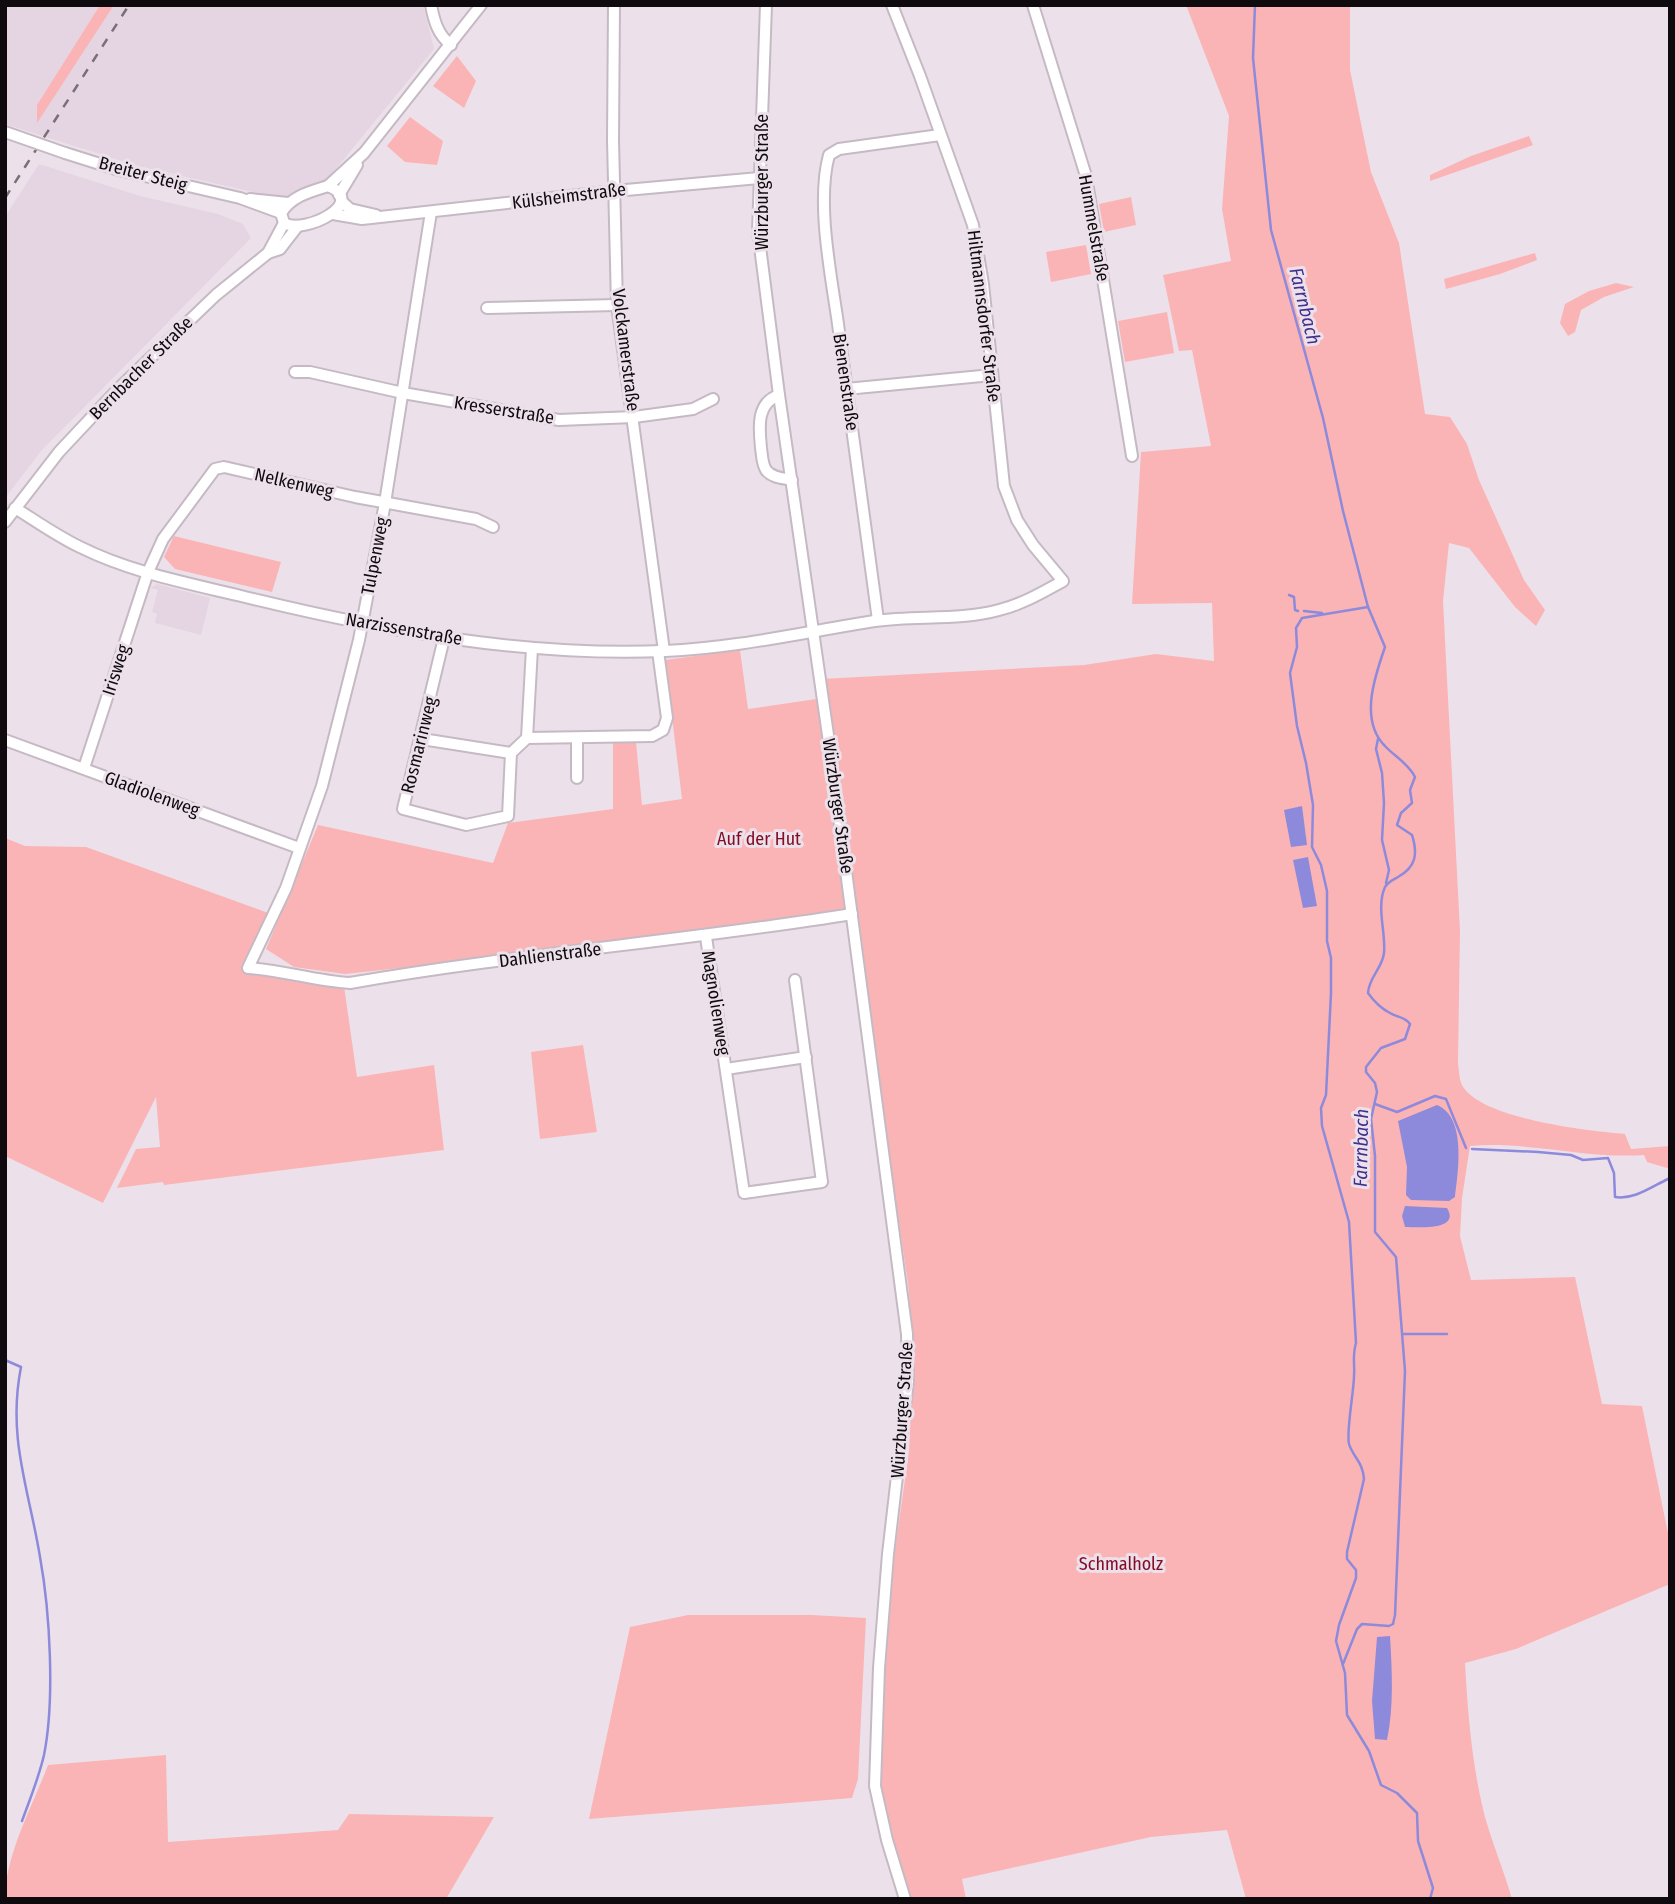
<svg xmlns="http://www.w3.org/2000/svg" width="1675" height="1904" viewBox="0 0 1675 1904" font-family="'Fira Sans Condensed',sans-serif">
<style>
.built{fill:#e5d4e2}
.green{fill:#fbb4b6}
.water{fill:#8d8adb}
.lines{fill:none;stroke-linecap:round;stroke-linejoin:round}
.stream{stroke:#8d8adb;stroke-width:2.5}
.minor-casing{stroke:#c5bac3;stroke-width:14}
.minor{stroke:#fff;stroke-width:10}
.rail{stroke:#787076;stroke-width:2.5;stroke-dasharray:9 9;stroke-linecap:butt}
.minor-bridge-casing{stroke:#c5bac3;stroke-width:14;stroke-linecap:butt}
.minor-bridge{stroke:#fff;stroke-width:10}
.labels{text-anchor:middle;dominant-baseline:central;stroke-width:6;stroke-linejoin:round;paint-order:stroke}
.street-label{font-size:18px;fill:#0e0a0d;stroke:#ece1ea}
.park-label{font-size:18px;fill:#830c27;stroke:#ece1ea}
.water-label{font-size:19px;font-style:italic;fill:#40308f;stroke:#ece1ea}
</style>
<rect width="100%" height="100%" fill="#ece1ea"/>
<g class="built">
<polygon points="5,5 100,5 37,105 37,122 114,5 423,5 434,49 326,181 283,199 134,165 5,124"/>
<polygon points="39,164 140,196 218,214 243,224 251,238 41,451 5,498 5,217"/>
<polygon points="157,584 210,598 201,635 155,623 157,614 152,612 158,590 151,588"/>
</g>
<g class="green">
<polygon points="100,5 114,5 37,123 37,105"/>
<path d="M1186,5h164v65l21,102 28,71 26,171 25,3 17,27 12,36 45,100 21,30 -9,16 -21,-19 -46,-59 -20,-5 -6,58 17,330 -2,132c1,6 1,16 4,22 18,34 127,46 163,49l6,15 39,-3v21l-3,1 -20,-6 -3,-7c-58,4 -116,-14 -174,-9l-8,52 -2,38 11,44 104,-3 27,127 40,2 28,137v41l-154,65 -51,14c3,52 7,103 20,154 8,28 19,54 27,82h-266l-19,-69 -76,7 -189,42 4,20h-58l-28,-113 6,-172 23,-163 5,-99 -6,-69 -21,-140 -30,-230 -204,28 -308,33 -51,-7 -28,-18 52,-124 175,38 15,-40 105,-14v-66l23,-1 6,63 40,-6 -17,-139 75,-10 8,59 75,-11 -2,-19 263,-14 72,-11 58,7 -2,-58 -80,1 9,-152 70,-6 -19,-96 -13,1 -16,-76 68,-14 -9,-52 7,-93z"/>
<polygon points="457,56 476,81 464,108 433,86"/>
<polygon points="410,117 443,141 437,165 405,162 387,146"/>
<polygon points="1529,136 1533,145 1430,181 1430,175 1471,156"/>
<polygon points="1131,197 1136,225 1104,232 1099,204"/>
<polygon points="1086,245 1091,274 1051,282 1046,252"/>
<polygon points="1535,253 1537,260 1500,274 1446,289 1444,279"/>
<polygon points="1616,283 1634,287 1604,297 1581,310 1575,332 1568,336 1560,323 1565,304 1589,291"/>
<polygon points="1167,312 1174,353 1125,362 1118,321"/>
<polygon points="174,536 281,562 272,592 175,569 164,557"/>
<polygon points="5,838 25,846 86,847 271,914 251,958 289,977 344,986 357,1077 434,1065 444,1150 164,1185 163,1182 117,1188 136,1149 160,1147 156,1097 103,1203 5,1156"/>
<polygon points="583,1045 597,1132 540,1139 531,1052"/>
<polygon points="688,1615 812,1615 866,1618 858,1779 852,1798 589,1819 630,1627"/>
<path d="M166,1755l2,87 170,-12 11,-16 145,3 -48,82h-441c0,-44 28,-94 43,-134z"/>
</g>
<g class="water">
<polygon points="1302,806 1307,845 1291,847 1284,810"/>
<polygon points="1308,857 1317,906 1303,908 1293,860"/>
<path d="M1437,1105c30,12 21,68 18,92l-6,4 -38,-1 -5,-5 1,-28 -9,-46z"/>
<path d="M1405,1206l42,2c14,23 -29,19 -42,19l-3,-11z"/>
<path d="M1390,1636c2,34 4,70 -3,104l-12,-1 -3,-38 5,-64z"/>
</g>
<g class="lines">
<g class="stream">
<path d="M1255,5l-2,53 18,172 52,188 20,93 25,96 17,40c-10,29 -26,73 0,99 9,10 24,18 30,31l-5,13 2,13 -11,10 -4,12 15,10c6,19 4,32 -14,42 -5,3 -10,5 -13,10 -9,20 1,45 -1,66 -2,16 -15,24 -16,40 5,7 14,16 22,20 8,5 14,3 20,11l-5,15 -24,9 -15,19v5l9,11 2,9 -6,27 4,37v76l21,25 9,114 -10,244 -2,9 -4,2 -27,-2 -5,5 -14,35"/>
<polyline points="1289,595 1294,597 1295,610 1298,611"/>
<path d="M1368,607l-66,11 -6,10 1,19 -7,26 7,53 9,37 7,42 -1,42 9,18 6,26v50l4,17v35l-5,102 -5,13 1,18 27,96 7,121c-4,13 -1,21 -2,33 0,15 -8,55 -5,68 4,13 14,18 15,35l-17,73v7l9,11v8l-17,47 -3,16 9,32 2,42 22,36 12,34 16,8 20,20 1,28 15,47 -3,11"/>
<polyline points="1304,611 1322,613"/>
<polyline points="1378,739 1376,749 1382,773 1384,803 1382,840 1389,870 1386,883"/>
<polyline points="1375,1104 1397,1112 1435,1096 1446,1099 1466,1148"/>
<path d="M1472,1149l66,3 33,3 12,5 25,-2 6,15 1,24c19,3 36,-10 53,-18"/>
<polyline points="1403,1334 1447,1334"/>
<path d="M5,1360l16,7c-14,71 8,122 19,190 10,55 15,143 4,198 -5,22 -14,44 -22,66"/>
</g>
<defs>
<g id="minor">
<path d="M431,5c3,16 7,30 20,40"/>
<polyline points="614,5 613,140 617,305 664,651"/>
<polyline points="766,5 758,231 779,395 829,742 907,1334 908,1381 888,1554 879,1668 875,1786 887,1840 905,1899"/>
<polyline points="1033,5 1086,176 1132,456"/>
<polyline points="65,153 119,170 240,198 281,213"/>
<polyline points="328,186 364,153 481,5"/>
<path d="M328,186c41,16 -23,49 -44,37l-3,-10c11,-17 28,-21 47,-27z"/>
<polyline points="339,195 357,165"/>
<polyline points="250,199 288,203"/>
<polyline points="341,201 350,209 376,215"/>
<path d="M431,212l-46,291 -26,137 -37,146 -36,102 -38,80c34,2 67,13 102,15 166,-29 335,-42 502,-69"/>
<polyline points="333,214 362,219 615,191 759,178"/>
<polyline points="268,253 280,249 297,227"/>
<polyline points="487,308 617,305"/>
<polyline points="295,372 310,372 403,393 559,420 634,417 693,409 713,399"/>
<polyline points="846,389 992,375"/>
<path d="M779,395c-23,8 -20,33 -18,53 1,7 1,16 5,22 6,8 17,8 26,10"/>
<path d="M15,508c21,13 42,28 65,39 50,25 107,36 161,49 139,34 281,61 424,55 71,-3 140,-19 210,-30 41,-6 84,0 124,-11 24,-6 44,-18 64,-29l-30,-36 -16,-25 -13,-34 -21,-202 -10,-59 -53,-149 -28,-71"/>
<polyline points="5,522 59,452 118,389 216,295 268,253 284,223"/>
<path d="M878,620c-13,-98 -27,-197 -40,-296 -7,-49 -22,-122 -9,-169l10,-6 101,-14"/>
<polyline points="444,638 403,809 466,825 508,816 511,753"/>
<polyline points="527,738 532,648"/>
<polyline points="577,738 577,778"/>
<polyline points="422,739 511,753 527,738 652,736 663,730 667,718 658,651"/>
<polyline points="5,740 299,848"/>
<polyline points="84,768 148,572 163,539 215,469 224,467 355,497 476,519 493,527"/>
<polyline points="706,937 744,1193 822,1182 795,980"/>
<polyline points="726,1069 806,1057"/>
</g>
</defs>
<use href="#minor" class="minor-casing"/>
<use href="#minor" class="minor"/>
<polyline class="rail" points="5,198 129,5"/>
<defs>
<polyline id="minor-bridge" points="5,132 65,153"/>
</defs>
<use href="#minor-bridge" class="minor-bridge-casing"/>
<use href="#minor-bridge" class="minor-bridge"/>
</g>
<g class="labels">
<g class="street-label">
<text transform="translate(143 174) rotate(15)">Breiter Steig</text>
<text transform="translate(762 182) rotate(-90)">Würzburger Straße</text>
<text transform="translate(569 196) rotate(-7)">Külsheimstraße</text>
<text transform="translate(1094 228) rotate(80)">Hummelstraße</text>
<text transform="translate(984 316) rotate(83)">Hiltmannsdorfer Straße</text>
<text transform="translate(626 350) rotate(83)">Volckamerstraße</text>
<text transform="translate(141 368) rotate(-45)">Bernbacher Straße</text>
<text transform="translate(846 382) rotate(82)">Bienenstraße</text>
<text transform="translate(504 410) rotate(9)">Kresserstraße</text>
<text transform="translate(294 483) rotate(13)">Nelkenweg</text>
<text transform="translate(375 556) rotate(-79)">Tulpenweg</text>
<text transform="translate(404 629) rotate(10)">Narzissenstraße</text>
<text transform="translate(116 670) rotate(-72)">Irisweg</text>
<text transform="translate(419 745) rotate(-76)">Rosmarinweg</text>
<text transform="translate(152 794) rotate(20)">Gladiolenweg</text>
<text transform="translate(838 806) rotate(82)">Würzburger Straße</text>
<text transform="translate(550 955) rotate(-7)">Dahlienstraße</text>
<text transform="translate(716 1003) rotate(81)">Magnolienweg</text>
<text transform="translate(902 1410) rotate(-86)">Würzburger Straße</text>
</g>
<g class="park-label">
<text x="759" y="839">Auf der Hut</text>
<text x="1121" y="1564">Schmalholz</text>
</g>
<g class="water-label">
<text transform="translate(1305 306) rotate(76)">Farrnbach</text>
<text transform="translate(1361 1148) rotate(-89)">Farrnbach</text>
</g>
</g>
<rect width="1675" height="1904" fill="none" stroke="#0e0a0d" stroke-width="14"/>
</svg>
